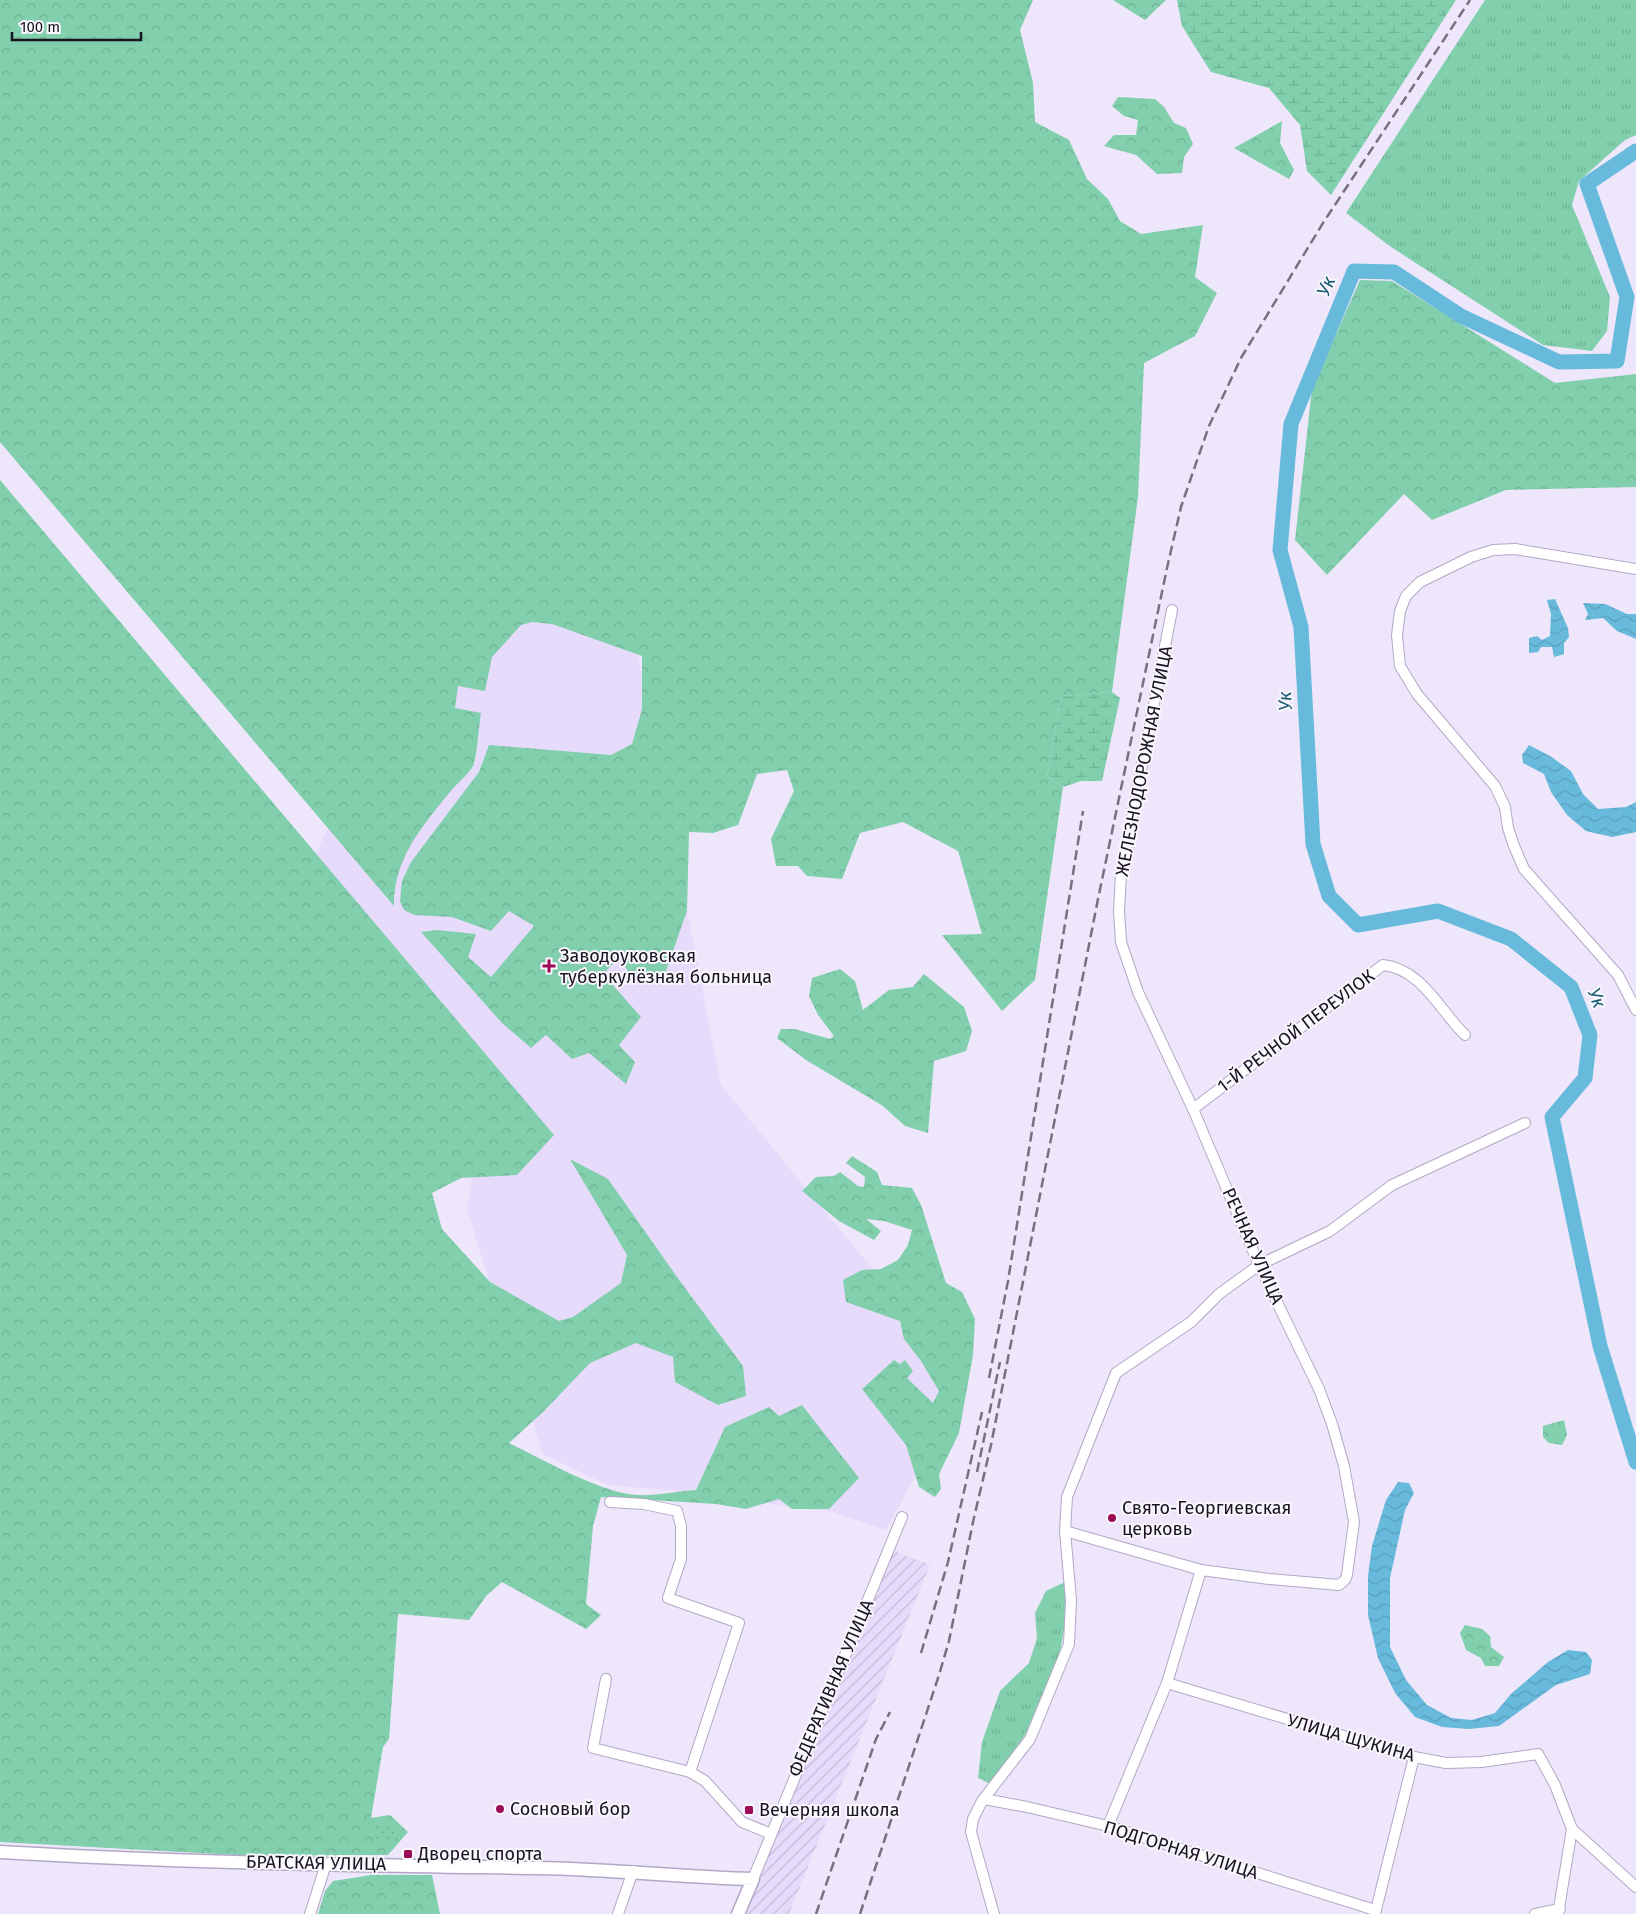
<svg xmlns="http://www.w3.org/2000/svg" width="1636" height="1914" viewBox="0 0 1636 1914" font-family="'Fira Sans',sans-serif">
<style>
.industrial{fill:url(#industrial-furrows)}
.built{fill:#e7dbfb}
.grass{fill:url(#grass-tufts)}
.forest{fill:url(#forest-crowns)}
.wetland{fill:url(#wetland-marsh)}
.park{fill:url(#park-dots)}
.water{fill:url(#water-waves)}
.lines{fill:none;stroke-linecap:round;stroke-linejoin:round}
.river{stroke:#68badc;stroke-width:15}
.minor-casing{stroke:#b3a7c6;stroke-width:12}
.tertiary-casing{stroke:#b3a7c6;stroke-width:15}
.minor{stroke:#fff;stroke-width:10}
.tertiary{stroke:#fff;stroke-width:12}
.rail{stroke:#76707f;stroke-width:2.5;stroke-dasharray:10 5;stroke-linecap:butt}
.poi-dot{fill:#9d0b57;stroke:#f9f7fd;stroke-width:2}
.labels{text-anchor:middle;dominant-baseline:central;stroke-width:4;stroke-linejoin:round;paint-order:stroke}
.street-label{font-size:18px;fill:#18131f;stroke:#f9f7fd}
.poi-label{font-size:18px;fill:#18131f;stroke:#f9f7fd;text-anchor:start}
.water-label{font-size:19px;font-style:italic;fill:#1a5b73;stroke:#f9f7fd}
</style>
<defs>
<pattern id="industrial-furrows" width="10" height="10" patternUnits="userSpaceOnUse" patternTransform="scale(1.25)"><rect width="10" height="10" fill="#e7dbfb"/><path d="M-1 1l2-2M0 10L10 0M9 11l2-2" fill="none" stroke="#c5bbd7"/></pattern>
<pattern id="grass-tufts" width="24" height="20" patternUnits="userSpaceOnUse" patternTransform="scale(1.25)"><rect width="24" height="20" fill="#81cfad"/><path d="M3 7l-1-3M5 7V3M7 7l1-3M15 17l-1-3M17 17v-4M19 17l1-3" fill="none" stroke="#6fb194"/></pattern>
<pattern id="forest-crowns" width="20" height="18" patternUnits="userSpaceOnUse" patternTransform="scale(1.25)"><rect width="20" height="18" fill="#81cfad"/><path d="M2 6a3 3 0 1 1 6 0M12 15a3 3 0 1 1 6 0" fill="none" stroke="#6fb194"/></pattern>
<pattern id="wetland-marsh" width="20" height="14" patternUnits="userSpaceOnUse" patternTransform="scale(1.25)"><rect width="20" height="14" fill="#81cfad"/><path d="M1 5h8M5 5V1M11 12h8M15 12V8" fill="none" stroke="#6fb194"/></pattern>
<pattern id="park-dots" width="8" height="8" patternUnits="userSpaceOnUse" patternTransform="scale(1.25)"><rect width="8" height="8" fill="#81cfad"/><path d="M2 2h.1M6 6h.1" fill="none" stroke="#6fb194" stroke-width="1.8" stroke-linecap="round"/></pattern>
<pattern id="water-waves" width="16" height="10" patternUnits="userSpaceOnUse" patternTransform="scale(1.25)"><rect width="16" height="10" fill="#68badc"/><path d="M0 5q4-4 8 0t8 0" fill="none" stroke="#599fbc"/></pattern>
</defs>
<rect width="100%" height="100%" fill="#eee7fb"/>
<polygon class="industrial" points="892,1550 930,1565 789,1914 745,1914"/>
<polygon class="built" points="451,573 629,610 721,1085 966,1382 886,1530 833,1512 677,1491 607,1485 543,1454 467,1209 490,1071 312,861"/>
<g class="grass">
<polygon points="1485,0 1636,0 1636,135 1625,140 1579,181 1572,205 1610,297 1607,331 1592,351 1543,345 1391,247 1346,213"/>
<polygon points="1065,1582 1066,1617 1060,1653 1025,1735 991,1784 978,1778 982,1742 1000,1691 1029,1663 1037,1638 1035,1613 1046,1591"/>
</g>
<g class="forest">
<path d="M0,0h1033l-13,30 13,53 2,39 34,18 18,39 21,20 12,22 21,13 62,-9 -8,52 22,16 -22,43 -51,27 -6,134 -26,195 -51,4 -14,81 16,10 -28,193 -33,31 -60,-76 40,-1 -24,-83 -55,-29 -43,11 -18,46 -35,-3 -9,-10h-22l-5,-27 23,-48 -7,-21 -30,4 -19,51 -25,8 -24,-1 -2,79 -26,74 -31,-11 -11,-16 -16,16 38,43 -22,28 16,17 -9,22 -37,-31 -17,6 -26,-24 -15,13 -29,-25 -81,-91 16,-2 39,4 -8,23 23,20 43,-51 -25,-15 -18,20 -39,-14 -38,-2 -10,-5 -4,-9 2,-20 9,-19 68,-90 10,-27 122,10 21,-11 10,-35v-53l-90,-32 -20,-2 -11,3 -29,32 -7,34 -27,-5 -3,22 26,5c-2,10 -4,45 -8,53 -5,9 -16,17 -23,26 -28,34 -57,68 -56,114l-394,-464z"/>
<polygon points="1113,0 1166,0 1145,20"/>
<polygon points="1118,97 1155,99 1164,107 1174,123 1186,128 1193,144 1184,157 1182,173 1157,174 1136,155 1104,146 1114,135 1136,135 1138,120 1124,116 1112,106"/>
<polygon points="1282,121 1280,143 1294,170 1289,179 1234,148"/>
<polygon points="1360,280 1392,281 1555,383 1636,374 1636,487 1506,490 1432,520 1404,494 1327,575 1295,540 1312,389"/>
<path d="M0,480l554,655 -37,40 -56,3 -29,15 10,36 48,53 69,39 14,-4 48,-34 6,-28 -57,-96 38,20 74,105 61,82 3,30 -28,9 -43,-23 -2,-25 -37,-14 -46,20 -46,48 -35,32c33,16 94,51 129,52 19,1 39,-4 58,-5l29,-63 44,-20 10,9 23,-11 57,73 -30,31h-37l-13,-10 -33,10 -30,-5 -115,-7 -8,29 -7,78 15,11 -15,14 -84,-47 -15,13 -18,25 -71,-6 -9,125 -6,8 -12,71 19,-3 18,17 -20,23 -134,1 -254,-14z"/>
<polygon points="840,969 855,981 863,1010 889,990 913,987 924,974 964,1007 972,1031 966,1051 934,1061 928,1133 905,1126 883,1106 806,1060 777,1038 781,1029 795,1029 830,1039 834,1036 818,1015 809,996 812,978"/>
<polygon points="852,1156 877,1172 882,1185 912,1188 921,1205 946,1283 962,1292 975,1319 973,1355 959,1433 939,1474 941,1489 935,1497 919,1487 906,1445 862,1389 894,1360 900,1364 905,1360 913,1371 907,1378 933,1403 939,1391 921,1361 904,1339 900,1321 846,1302 843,1280 862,1270 881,1269 898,1260 908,1245 912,1230 884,1221 866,1219 881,1231 874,1240 839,1221 802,1191 816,1177 834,1176 840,1172 858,1186 864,1187 865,1177 846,1163"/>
<polygon points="1564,1420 1567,1435 1562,1445 1549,1443 1543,1437 1543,1426"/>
<polygon points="1465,1625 1482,1629 1490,1636 1491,1647 1504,1657 1499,1666 1485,1666 1481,1658 1466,1650 1460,1633"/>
<polygon points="371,1875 432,1875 440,1914 318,1914 325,1891 333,1881"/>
</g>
<g class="wetland">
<polygon points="1177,0 1456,0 1331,195 1307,171 1300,125 1269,88 1211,72 1182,26"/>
<polygon points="1112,692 1120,698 1102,781 1081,781 1063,787 1047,777 1061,696"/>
</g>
<polygon class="park" points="375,1823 395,1824 395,1841 374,1840"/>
<g class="water">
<polygon points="1555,599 1568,628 1569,637 1564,643 1564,654 1554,657 1552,647 1541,647 1538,652 1529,653 1529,638 1537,636 1542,640 1550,636 1551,614 1547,600"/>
<polygon points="1583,603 1605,604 1627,614 1636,614 1636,639 1617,631 1603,618 1585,620 1588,614"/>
<polygon points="1529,745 1550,756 1571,771 1583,794 1598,809 1626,807 1636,802 1636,832 1612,837 1586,831 1567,815 1551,792 1544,774 1523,763 1522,755"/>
<polygon points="1398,1482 1409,1483 1414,1493 1405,1510 1390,1578 1390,1647 1406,1680 1427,1705 1451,1718 1472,1720 1495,1713 1511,1694 1548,1662 1568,1650 1586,1652 1592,1660 1590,1674 1556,1685 1499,1726 1469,1729 1442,1727 1415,1717 1395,1693 1378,1658 1368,1615 1368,1576 1372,1546 1386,1500"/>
</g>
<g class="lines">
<polyline class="river" points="1636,151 1587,184 1627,297 1617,361 1559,362 1461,316 1394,272 1354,271 1291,424 1280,550 1301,627 1313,844 1329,896 1358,925 1438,911 1511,939 1571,987 1590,1035 1585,1078 1552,1117 1600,1346 1636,1462"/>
<defs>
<g id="minor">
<polyline points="1636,569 1515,549 1493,550 1471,557 1420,582 1406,596 1400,611 1397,635 1400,666 1417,694 1495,786 1505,807 1508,828 1514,846 1524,869 1618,975 1636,1010"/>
<path d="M1193,1109l190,-144c39,4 57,46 82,70"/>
<polyline points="610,1502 644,1504 677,1511 681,1526 681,1559 668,1598 739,1623 690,1772 705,1781 742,1822 771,1834"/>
<polyline points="1065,1531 1201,1570 1269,1579 1339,1585 1345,1580 1347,1575 1354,1522 1344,1466 1332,1424 1319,1389 1259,1265 1193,1109 1138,992 1121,942 1119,911 1121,874 1172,610"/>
<polyline points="606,1679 593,1748 690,1772"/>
<polyline points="1167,1683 1414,1757 1446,1763 1481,1762 1538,1754 1555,1785 1572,1829 1636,1887"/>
<polyline points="984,1799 1027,1807 1108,1826 1375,1910"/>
<polyline points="1108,1826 1167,1683 1201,1570"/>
<polyline points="753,1879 902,1517"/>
<polyline points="310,1914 326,1864"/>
<polyline points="618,1914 633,1871"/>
<polyline points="994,1914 971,1832 973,1819 982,1801 1030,1739 1069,1644 1071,1600 1065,1531 1067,1497 1116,1373 1191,1322 1219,1294 1259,1265 1330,1231 1392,1185 1525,1123"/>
<polyline points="1375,1914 1414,1757"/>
<polyline points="1535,1914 1560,1909"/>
<polyline points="1558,1914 1572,1829"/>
</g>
<path id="tertiary" d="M0,1852c179,11 358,13 537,16 72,1 144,9 216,11l-15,35"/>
</defs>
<use href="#minor" class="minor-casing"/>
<use href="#tertiary" class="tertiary-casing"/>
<use href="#minor" class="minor"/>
<use href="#tertiary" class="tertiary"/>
<g class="rail">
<polyline points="989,1378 1008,1281 1083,811"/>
<polyline points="977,1472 1000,1362"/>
<polyline points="921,1653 948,1562 982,1412"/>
<polyline points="816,1914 876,1739 890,1712"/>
<polyline points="860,1914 939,1675 949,1641 973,1522 991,1445 1098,899 1167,568 1181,507 1193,472 1209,426 1241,358 1323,223 1470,0"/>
</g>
</g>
<g class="poi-dot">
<path d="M546.5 958.5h5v5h5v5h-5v5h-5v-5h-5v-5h5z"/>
<circle cx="1112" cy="1518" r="5"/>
<circle cx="500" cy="1809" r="5"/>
<rect x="744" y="1805" width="10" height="10" rx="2.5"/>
<rect x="403" y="1849" width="10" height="10" rx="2.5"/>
</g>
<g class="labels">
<g class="street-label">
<text transform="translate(1144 761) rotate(-79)">ЖЕЛЕЗНОДОРОЖНАЯ УЛИЦА</text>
<text transform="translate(1296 1031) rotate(-37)">1-Й РЕЧНОЙ ПЕРЕУЛОК</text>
<text transform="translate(1253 1246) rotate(66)">РЕЧНАЯ УЛИЦА</text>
<text transform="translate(831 1688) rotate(-67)">ФЕДЕРАТИВНАЯ УЛИЦА</text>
<text transform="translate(1351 1738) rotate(16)">УЛИЦА ЩУКИНА</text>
<text transform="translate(1181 1850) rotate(17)">ПОДГОРНАЯ УЛИЦА</text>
<text transform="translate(316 1863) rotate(1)">БРАТСКАЯ УЛИЦА</text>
</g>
<g class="poi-label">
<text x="560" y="956">Заводоуковская<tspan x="560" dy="21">туберкулёзная больница</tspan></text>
<text x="1122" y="1508">Свято-Георгиевская<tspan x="1122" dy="21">церковь</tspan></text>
<text x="510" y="1809">Сосновый бор</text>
<text x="759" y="1810">Вечерняя школа</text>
<text x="418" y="1854">Дворец спорта</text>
</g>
<g class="water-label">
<text transform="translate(1326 286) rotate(-68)">Ук</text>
<text transform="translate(1285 701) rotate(-93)">Ук</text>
<text transform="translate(1597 998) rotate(68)">Ук</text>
</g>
</g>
<path d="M12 32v8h129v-8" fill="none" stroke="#18131f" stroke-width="2.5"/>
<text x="20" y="32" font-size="15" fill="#18131f" stroke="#f9f7fd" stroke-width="4" paint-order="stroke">100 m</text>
</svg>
